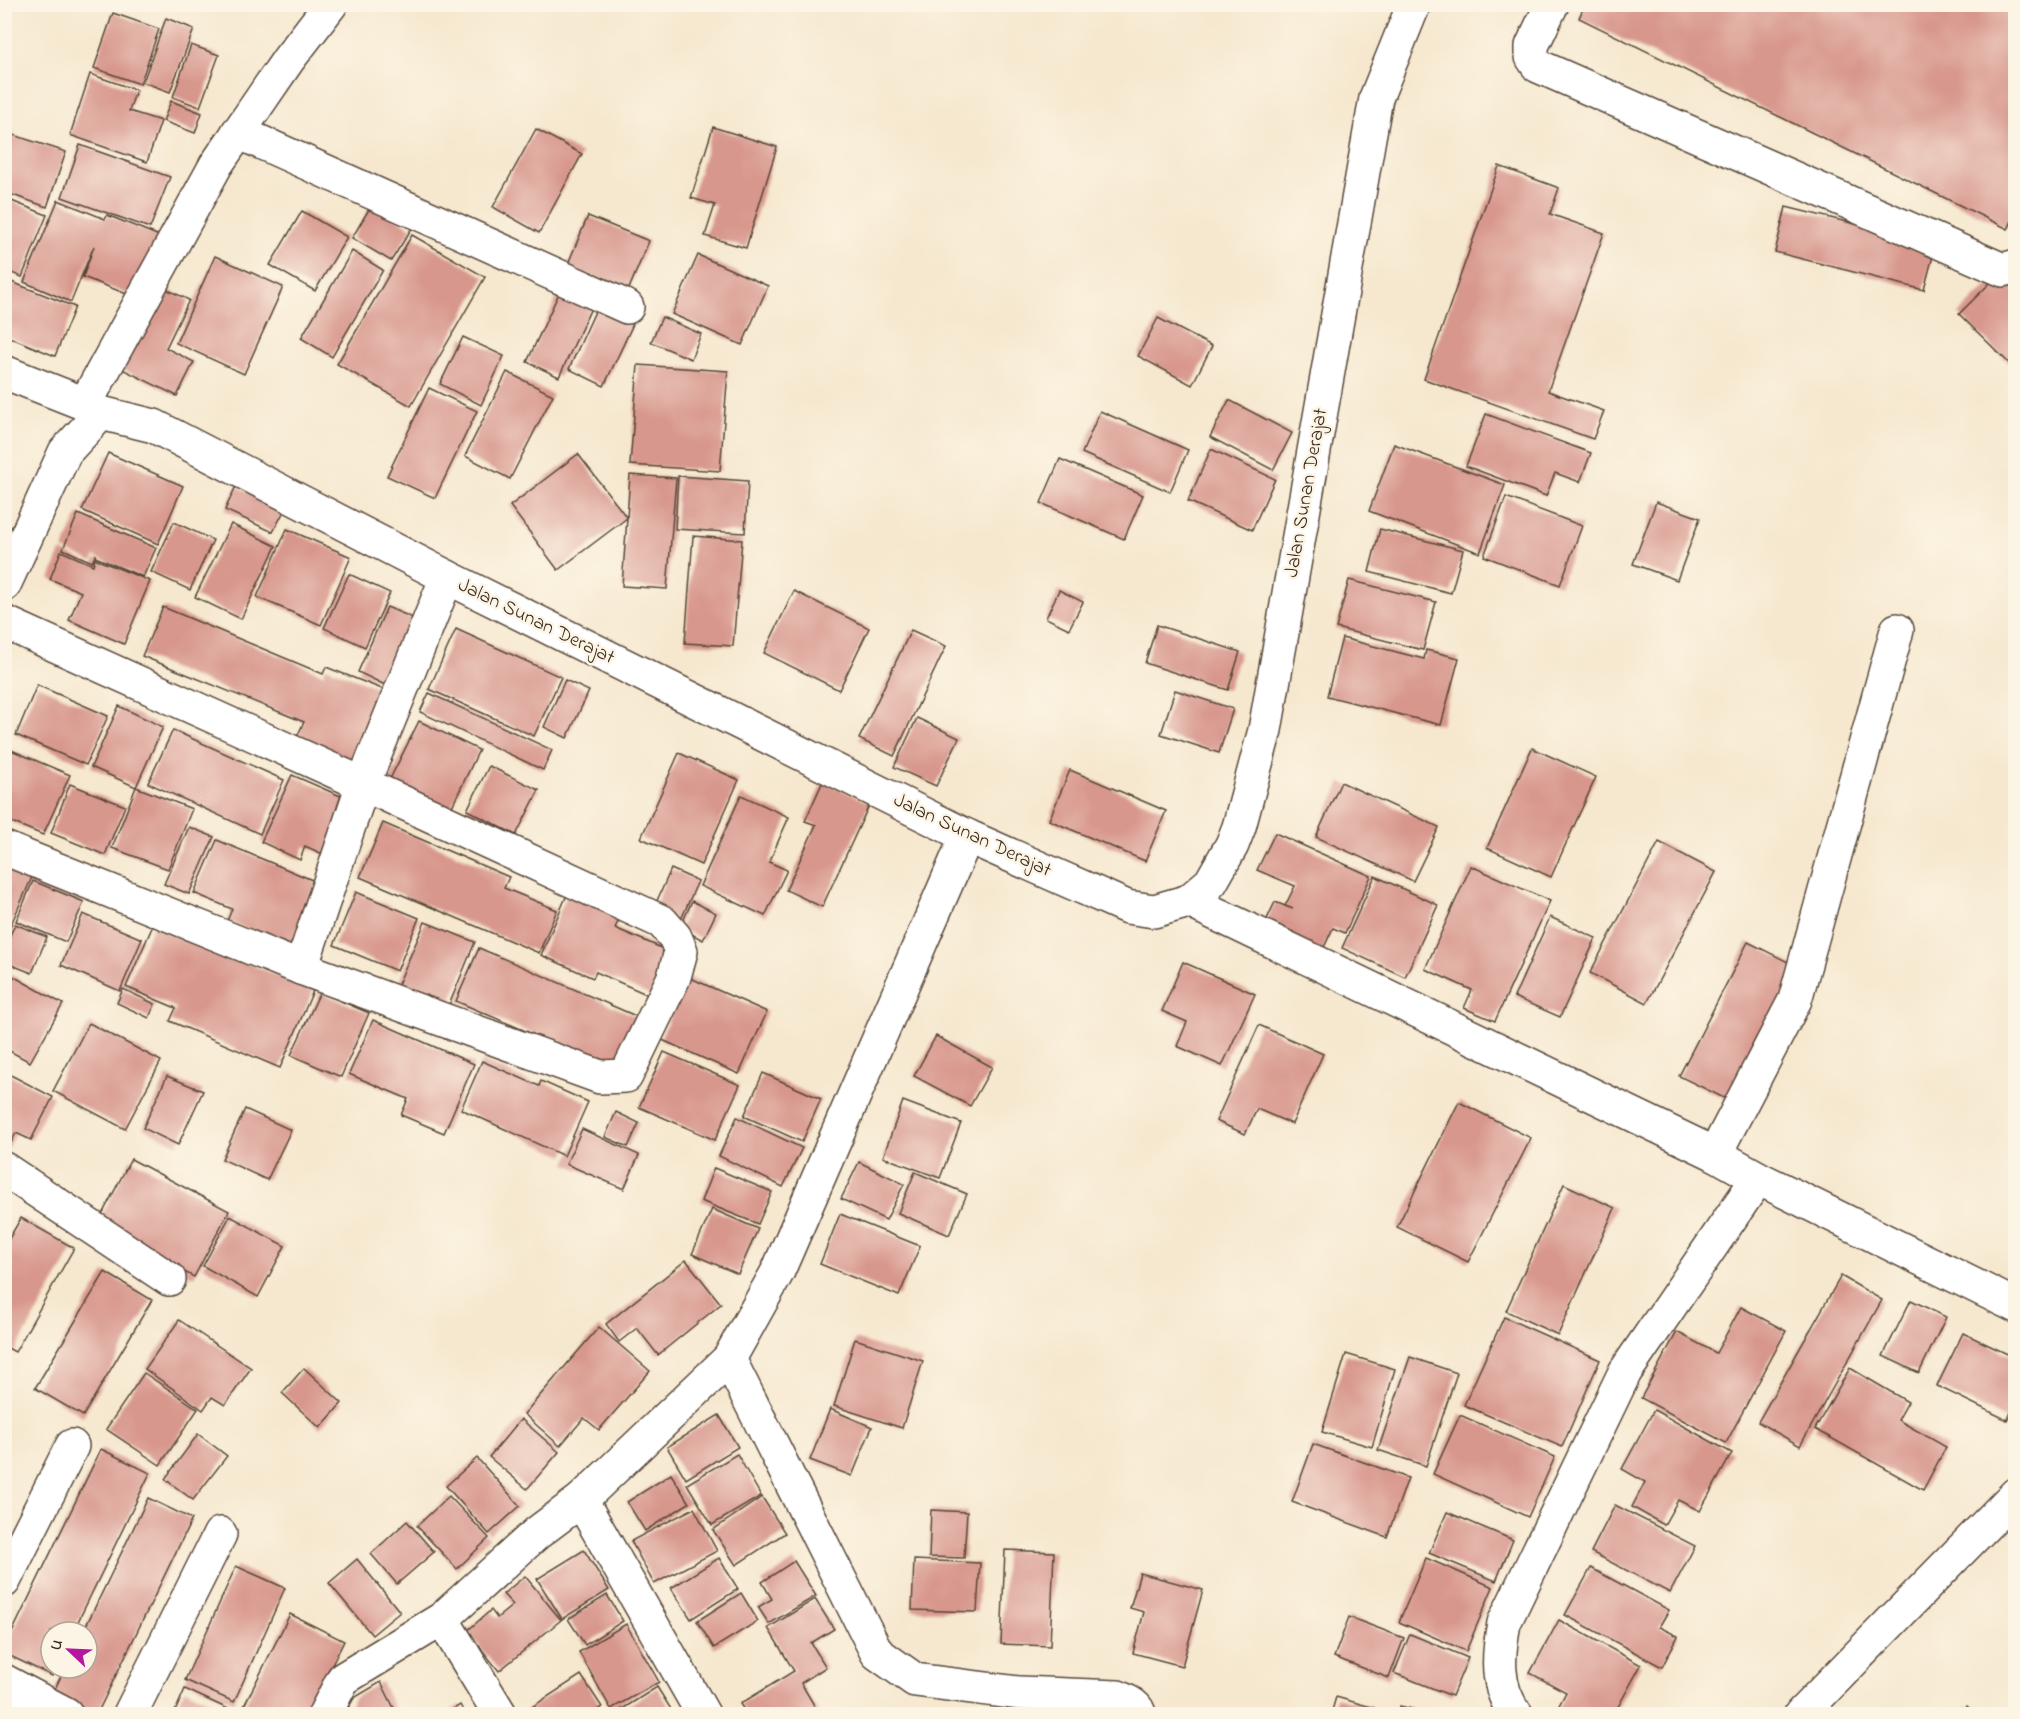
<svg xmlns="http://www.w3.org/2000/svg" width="2020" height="1719" viewBox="0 0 2020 1719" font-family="'Indie Flower',sans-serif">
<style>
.building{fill:#d8978d}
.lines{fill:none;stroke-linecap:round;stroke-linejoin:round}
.minor-casing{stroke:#574639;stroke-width:36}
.minor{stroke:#fff;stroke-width:33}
.labels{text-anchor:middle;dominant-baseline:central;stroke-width:5;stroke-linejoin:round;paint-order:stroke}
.street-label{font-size:20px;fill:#3b2a1e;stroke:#fcf5e5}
</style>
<rect width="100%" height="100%" fill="#fcf5e5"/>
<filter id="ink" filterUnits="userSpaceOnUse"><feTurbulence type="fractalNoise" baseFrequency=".0167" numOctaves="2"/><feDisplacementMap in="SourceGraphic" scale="12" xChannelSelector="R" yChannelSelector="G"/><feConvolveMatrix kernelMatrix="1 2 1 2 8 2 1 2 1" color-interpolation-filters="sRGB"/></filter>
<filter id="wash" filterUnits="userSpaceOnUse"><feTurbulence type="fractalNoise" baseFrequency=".008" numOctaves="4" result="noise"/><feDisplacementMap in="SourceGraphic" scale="24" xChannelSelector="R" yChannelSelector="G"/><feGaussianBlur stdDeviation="1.35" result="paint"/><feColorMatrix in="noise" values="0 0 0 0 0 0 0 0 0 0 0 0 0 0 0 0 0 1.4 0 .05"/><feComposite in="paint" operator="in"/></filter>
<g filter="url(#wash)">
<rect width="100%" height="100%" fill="#f6e8cf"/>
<g id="blocks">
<g class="building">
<polygon points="1585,4 2016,4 2016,213 2008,229 1579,18"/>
<polygon points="113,13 159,29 140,84 94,68"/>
<polygon points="166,18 194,29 170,92 143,82"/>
<polygon points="191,45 219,55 200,107 173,97"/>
<polygon points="90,74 136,90 129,111 161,121 147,162 70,135"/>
<polygon points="171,101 202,113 195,133 163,121"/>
<polygon points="713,127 777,147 746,248 705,236 715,205 691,198"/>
<polygon points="536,129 582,154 539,233 493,207"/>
<polygon points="4,132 66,152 47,207 4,192"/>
<polygon points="80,145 170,177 150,228 62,197"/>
<polygon points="1499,166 1559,188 1550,214 1604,233 1548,391 1604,411 1593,439 1424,379"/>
<polygon points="4,198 47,215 22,277 4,270"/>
<polygon points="58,200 105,219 107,215 162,237 137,298 83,277 94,246 71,302 24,282"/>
<polygon points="372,204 412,228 391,261 352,238"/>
<polygon points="1786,207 1936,244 1924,290 1775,252"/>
<polygon points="302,211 347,237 315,291 270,265"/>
<polygon points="588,216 649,241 628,291 567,266"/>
<polygon points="412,235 485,277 411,406 337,364"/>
<polygon points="352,251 383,270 332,357 301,338"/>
<polygon points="698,255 768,286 742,345 672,314"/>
<polygon points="215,256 283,287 244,374 176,343"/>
<polygon points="1999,274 2016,291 2016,370 1959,314"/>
<polygon points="4,279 75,307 55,356 4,335"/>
<polygon points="160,286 189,300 166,348 194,362 177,396 120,368"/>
<polygon points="559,293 591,308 559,377 527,362"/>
<polygon points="597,307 633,324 604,386 569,369"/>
<polygon points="662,317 701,334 691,359 651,342"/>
<polygon points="1158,318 1212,346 1192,385 1138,356"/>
<polygon points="463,337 504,356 481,405 440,384"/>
<polygon points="638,365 728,371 720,471 630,465"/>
<polygon points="507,372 553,395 510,479 465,456"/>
<polygon points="429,388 477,411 435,498 387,476"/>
<polygon points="1229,400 1292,433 1273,470 1210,437"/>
<polygon points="1100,411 1188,450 1170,492 1082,453"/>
<polygon points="1486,414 1591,453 1580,482 1555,473 1546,496 1466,466"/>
<polygon points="1394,444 1505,485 1480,553 1369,511"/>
<polygon points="1211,449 1275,479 1252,530 1188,501"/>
<polygon points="108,453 183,486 158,544 82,510"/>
<polygon points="578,454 627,518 630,475 676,478 667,589 622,586 627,518 558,570 510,506"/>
<polygon points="1060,459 1143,495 1124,539 1041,503"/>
<polygon points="678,476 748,481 745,533 675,529"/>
<polygon points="236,486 285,509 273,532 225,510"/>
<polygon points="1506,497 1582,526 1560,585 1484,556"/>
<polygon points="1656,502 1700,518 1677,580 1633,564"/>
<polygon points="78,514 156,548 143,577 95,557 96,554 92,562 63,549"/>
<polygon points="174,522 213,540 190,590 151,572"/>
<polygon points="231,524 276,546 241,619 195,597"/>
<polygon points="287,529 351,557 321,625 257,597"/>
<polygon points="1380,529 1463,550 1451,593 1369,572"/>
<polygon points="693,536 742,540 733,646 685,643"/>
<polygon points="61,551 93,565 95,559 150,581 124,644 69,620 81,592 50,579"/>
<polygon points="349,574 390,593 365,647 324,628"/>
<polygon points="1349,580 1436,602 1423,650 1336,628"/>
<polygon points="1059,590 1083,602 1069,629 1046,618"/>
<polygon points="794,591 869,628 839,690 764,653"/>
<polygon points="163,607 323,674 326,667 387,691 356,766 295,741 304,722 142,656"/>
<polygon points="387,607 415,619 385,685 358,672"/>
<polygon points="1157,625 1240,652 1228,690 1145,663"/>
<polygon points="456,629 561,677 534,736 429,689"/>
<polygon points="911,630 946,646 894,756 859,739"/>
<polygon points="1342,638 1424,659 1426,650 1459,658 1441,725 1327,696"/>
<polygon points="565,680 589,691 567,738 544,727"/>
<polygon points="37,685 108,716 86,765 16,735"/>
<polygon points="1175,690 1233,709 1219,753 1161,734"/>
<polygon points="429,693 552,750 543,770 420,712"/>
<polygon points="119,706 163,727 136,787 91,767"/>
<polygon points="917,718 959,738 936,786 894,767"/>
<polygon points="419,721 479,750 448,815 387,785"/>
<polygon points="173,730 284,780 260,834 148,783"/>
<polygon points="4,747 70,775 43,835 4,819"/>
<polygon points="1532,748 1596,777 1551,877 1487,848"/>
<polygon points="679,753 739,780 701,865 641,838"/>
<polygon points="489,766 539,790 516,835 467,810"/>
<polygon points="1070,770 1166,811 1145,861 1049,820"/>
<polygon points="292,775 352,801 327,856 305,846 300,860 261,842"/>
<polygon points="823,781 870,803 822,907 786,890 816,825 805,821"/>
<polygon points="1341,782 1439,827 1413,881 1316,837"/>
<polygon points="70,784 125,806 105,855 51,833"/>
<polygon points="136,787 192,809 168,869 112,848"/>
<polygon points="741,795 789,817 769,862 787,870 765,916 700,886"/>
<polygon points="383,823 509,877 504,888 557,910 539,953 360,877"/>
<polygon points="189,827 214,837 189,894 164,884"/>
<polygon points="1275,833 1371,876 1345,933 1333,928 1319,958 1261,932 1275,902 1293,909 1285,906 1295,886 1257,870"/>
<polygon points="217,840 317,882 290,947 227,921 232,909 194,893"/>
<polygon points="1659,842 1716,872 1647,1003 1590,973"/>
<polygon points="4,862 33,875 4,940"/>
<polygon points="1471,866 1550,901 1495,1021 1464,1008 1472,990 1425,969"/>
<polygon points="671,869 698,881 679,924 652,912"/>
<polygon points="1375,876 1438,905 1405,977 1342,948"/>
<polygon points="33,881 84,902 66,942 16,921"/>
<polygon points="569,890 622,913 615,928 673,953 653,997 596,972 593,978 541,955"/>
<polygon points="356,892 419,918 397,971 334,945"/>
<polygon points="692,901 716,913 703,940 680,928"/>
<polygon points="83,914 142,939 120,991 61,965"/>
<polygon points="1550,917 1596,938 1560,1017 1514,997"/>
<polygon points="425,922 475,942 447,1010 396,989"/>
<polygon points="154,923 313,991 280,1068 170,1021 176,1008 126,987"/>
<polygon points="15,924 47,937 32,973 4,962 4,949"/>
<polygon points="1748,942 1798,967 1730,1101 1679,1076"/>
<polygon points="479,948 638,1017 616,1070 456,1001"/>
<polygon points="1183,962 1255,994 1222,1066 1177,1046 1187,1022 1162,1011"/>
<polygon points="4,971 63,1004 30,1062 4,1048"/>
<polygon points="688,977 767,1012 739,1074 660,1039"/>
<polygon points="123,989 155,1004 149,1018 117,1003"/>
<polygon points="320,992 369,1013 341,1077 291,1055"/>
<polygon points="373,1020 474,1064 444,1133 401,1115 408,1099 349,1074"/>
<polygon points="89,1023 161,1061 125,1129 53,1091"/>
<polygon points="1259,1025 1323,1054 1292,1124 1257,1109 1245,1134 1216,1121"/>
<polygon points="936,1036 992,1067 970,1106 914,1076"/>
<polygon points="664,1052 740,1085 715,1140 639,1107"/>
<polygon points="482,1061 539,1086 541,1081 588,1102 564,1156 461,1109"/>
<polygon points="5,1072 53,1097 31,1140 16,1133 8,1149 5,1147"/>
<polygon points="763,1073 821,1099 802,1142 744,1116"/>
<polygon points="167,1076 203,1091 178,1145 143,1128"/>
<polygon points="903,1101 961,1123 940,1178 883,1157"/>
<polygon points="1459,1102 1531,1138 1468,1262 1397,1227"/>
<polygon points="245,1109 291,1130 267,1180 222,1159"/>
<polygon points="616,1112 639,1123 628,1147 605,1137"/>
<polygon points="737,1117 802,1148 783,1187 719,1156"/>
<polygon points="582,1129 639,1155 624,1189 566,1164"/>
<polygon points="131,1159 229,1211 194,1277 96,1226"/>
<polygon points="859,1162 904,1184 886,1220 841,1199"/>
<polygon points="714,1168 772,1192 758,1224 701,1201"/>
<polygon points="915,1172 967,1194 949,1235 898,1213"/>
<polygon points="1564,1184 1615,1208 1558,1335 1506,1311"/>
<polygon points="712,1209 758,1229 738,1274 692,1254"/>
<polygon points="840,1214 920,1246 899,1296 820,1264"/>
<polygon points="230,1216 285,1246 258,1297 203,1266"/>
<polygon points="21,1218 74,1248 15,1352 4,1346 4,1247"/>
<polygon points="686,1260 721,1304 658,1355 637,1328 619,1342 606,1324"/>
<polygon points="105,1272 152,1300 83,1416 35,1388"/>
<polygon points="1841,1276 1882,1300 1800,1446 1758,1422"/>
<polygon points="1911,1300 1946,1317 1919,1373 1883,1356"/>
<polygon points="1741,1307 1786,1331 1726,1443 1641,1398 1677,1332 1716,1353"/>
<polygon points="1504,1317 1600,1360 1562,1447 1464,1405"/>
<polygon points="179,1320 251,1368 225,1405 212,1397 203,1410 145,1369"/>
<polygon points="599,1327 650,1371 599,1430 584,1418 560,1446 524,1414"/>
<polygon points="1963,1333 2016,1358 2016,1403 2007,1420 1937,1386"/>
<polygon points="855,1339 923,1361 902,1428 834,1406"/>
<polygon points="1346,1354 1395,1369 1372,1447 1322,1432"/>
<polygon points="1410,1357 1457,1373 1426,1466 1378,1450"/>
<polygon points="304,1368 342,1403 320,1428 282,1393"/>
<polygon points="1850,1368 1908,1402 1898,1420 1946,1447 1923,1490 1815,1429"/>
<polygon points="144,1373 198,1409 160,1465 106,1429"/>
<polygon points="830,1409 872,1427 852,1476 810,1460"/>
<polygon points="1654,1410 1732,1453 1700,1511 1678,1500 1664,1525 1632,1507 1645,1482 1622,1469"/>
<polygon points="719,1415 738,1447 686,1479 667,1447"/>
<polygon points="1460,1415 1555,1457 1528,1517 1433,1474"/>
<polygon points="521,1419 559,1452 527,1489 489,1457"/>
<polygon points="198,1434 227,1456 193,1500 165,1479"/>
<polygon points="1313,1444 1408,1478 1387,1537 1292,1502"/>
<polygon points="101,1449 150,1473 73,1632 51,1632 51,1668 56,1668 52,1676 4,1653 4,1649"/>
<polygon points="737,1454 761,1496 712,1525 687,1484"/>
<polygon points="477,1458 520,1506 489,1534 446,1486"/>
<polygon points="671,1474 689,1503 645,1531 627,1502"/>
<polygon points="449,1496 489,1538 457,1569 417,1526"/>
<polygon points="762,1497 785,1533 736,1565 713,1530"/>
<polygon points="148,1498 192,1519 97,1714 87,1714 51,1697 65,1668 87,1668 87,1632 83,1632"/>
<polygon points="1615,1505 1695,1546 1670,1593 1591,1552"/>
<polygon points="694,1508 717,1551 654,1584 631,1541"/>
<polygon points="931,1510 967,1512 964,1558 929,1557"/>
<polygon points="1447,1512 1513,1540 1496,1581 1429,1553"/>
<polygon points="407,1521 434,1552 397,1584 371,1554"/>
<polygon points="584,1550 609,1590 562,1619 537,1579"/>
<polygon points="1005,1550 1054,1552 1050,1646 1001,1644"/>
<polygon points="719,1558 738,1589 691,1619 671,1588"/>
<polygon points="1426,1558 1493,1587 1466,1651 1399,1622"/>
<polygon points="357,1559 400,1612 372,1635 329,1583"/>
<polygon points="914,1560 980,1563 977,1612 912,1610"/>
<polygon points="794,1561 816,1596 769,1624 758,1607 772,1599 762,1582"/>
<polygon points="236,1566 285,1588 234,1702 185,1680"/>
<polygon points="1591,1568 1669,1610 1659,1627 1678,1636 1662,1667 1565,1615"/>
<polygon points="1140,1573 1203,1590 1182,1666 1133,1653 1144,1612 1130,1608"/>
<polygon points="525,1576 561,1620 499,1671 467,1631 491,1610 497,1618 513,1605 503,1594"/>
<polygon points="741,1593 758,1621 714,1648 697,1621"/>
<polygon points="607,1595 623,1621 585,1645 568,1619"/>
<polygon points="815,1599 834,1629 811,1643 826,1667 801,1683 818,1712 814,1714 747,1714 740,1704 794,1671 768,1628"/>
<polygon points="290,1614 344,1641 307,1714 240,1714"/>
<polygon points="1349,1617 1404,1638 1389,1678 1334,1657"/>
<polygon points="1559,1620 1641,1665 1614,1714 1558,1714 1555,1713 1566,1692 1530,1673"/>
<polygon points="626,1624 659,1682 611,1709 579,1652"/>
<polygon points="1410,1634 1468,1658 1452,1696 1394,1673"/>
<polygon points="581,1675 602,1707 591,1714 526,1714 524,1712"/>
<polygon points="381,1682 397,1714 345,1714 354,1698"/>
<polygon points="657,1687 674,1714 617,1714 616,1713"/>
<polygon points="185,1689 228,1709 226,1714 174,1714"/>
<polygon points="1336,1697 1378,1709 1377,1714 1331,1714"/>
<polygon points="460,1705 465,1714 445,1714"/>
<polygon points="1400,1706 1432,1714 1398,1714"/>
<polygon points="1967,1706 1976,1714 1959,1714"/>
</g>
</g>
</g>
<g filter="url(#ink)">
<use href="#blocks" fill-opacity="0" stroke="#574639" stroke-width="1.5"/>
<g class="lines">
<defs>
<g id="minor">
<polyline points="1552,4 1532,46 1532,57 1538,66 2003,270 2016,266"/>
<polyline points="238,132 627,307"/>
<polyline points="4,372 85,404 101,413"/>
<polyline points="85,404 216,165 288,60 331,4"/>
<polyline points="4,585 65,452 101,413 154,426 447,577 967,836 1127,907 1154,911 1189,901 1211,882 1232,845 1239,827 1265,730 1376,98 1414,4"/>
<polyline points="4,622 363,784 662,922 675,937 681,951 674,977 626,1076 600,1077 301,968 4,848"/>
<polyline points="1189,901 1715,1154 1758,1178 2016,1306"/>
<polyline points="301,968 363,784 447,577"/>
<polyline points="1715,1154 1795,1000 1897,630"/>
<polyline points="4,1169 169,1279"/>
<path d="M729,1359l148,294 38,27 104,13 99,4c8,4 20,8 21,17"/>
<polyline points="581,1500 703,1714"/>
<polyline points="4,1581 72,1446"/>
<polyline points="442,1619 500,1714"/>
<polyline points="4,1681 66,1714"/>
<polyline points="130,1714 220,1534"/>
<polyline points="325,1714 343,1679 442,1619 537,1533 581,1500 729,1359 778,1271 967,836"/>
<path d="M1516,1714c-21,-26 -18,-60 -12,-91l121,-251 133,-194"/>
<polyline points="1801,1714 2016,1494"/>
</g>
</defs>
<use href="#minor" class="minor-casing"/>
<use href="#minor" class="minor"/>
</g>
</g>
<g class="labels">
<g class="street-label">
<text transform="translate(1307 493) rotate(-80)">Jalan Sunan Derajat</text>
<text transform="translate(536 622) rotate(26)">Jalan Sunan Derajat</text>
<text transform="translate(972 836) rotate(25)">Jalan Sunan Derajat</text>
</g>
</g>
<rect width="2020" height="1719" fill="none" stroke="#fcf5e5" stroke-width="24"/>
<g transform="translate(69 1650) rotate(293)"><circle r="28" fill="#fcf5e5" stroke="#afa495" stroke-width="1.5"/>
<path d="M0-4.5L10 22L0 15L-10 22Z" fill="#b5179e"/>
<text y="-9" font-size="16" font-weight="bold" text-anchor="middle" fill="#3b2a1e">U</text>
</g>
</svg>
